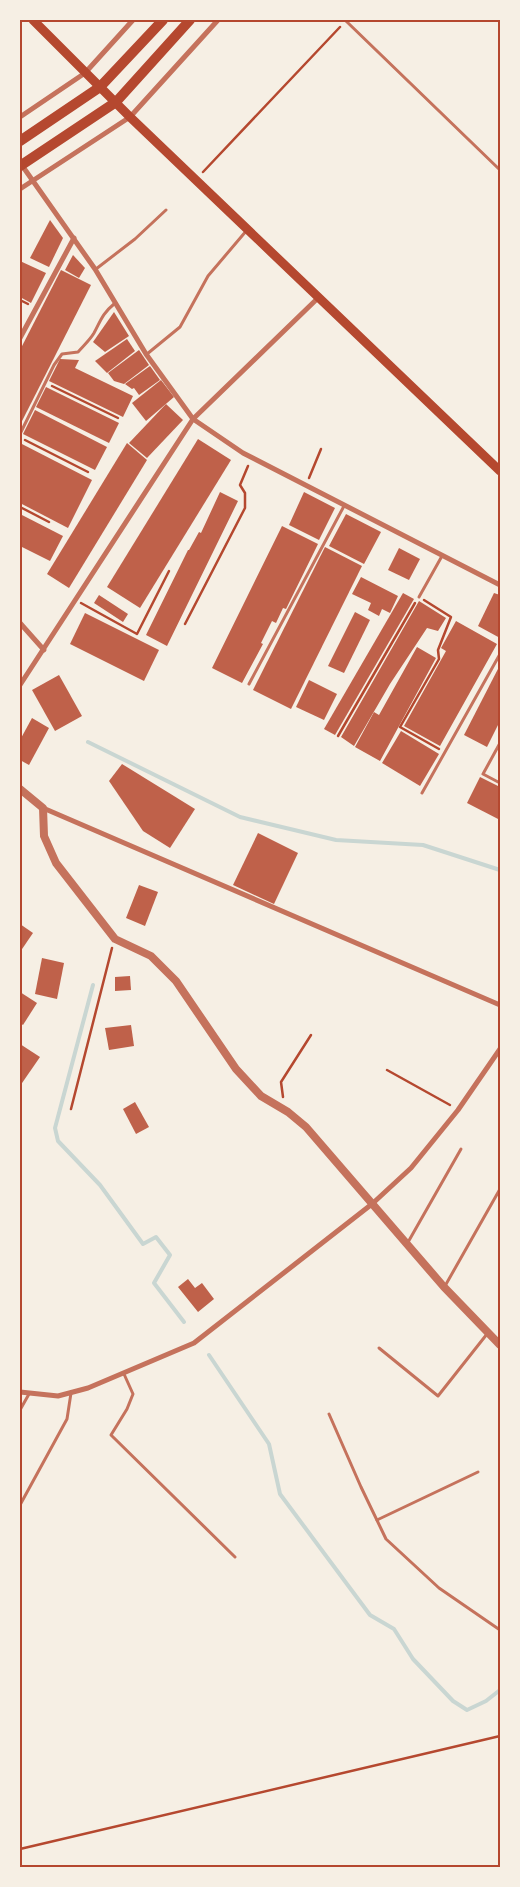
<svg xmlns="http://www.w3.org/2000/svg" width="520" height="1887" viewBox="0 0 520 1887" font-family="'Noto Serif',serif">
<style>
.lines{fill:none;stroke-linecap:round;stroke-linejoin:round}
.stream{stroke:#c9d6d2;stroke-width:4}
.building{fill:#bf614a}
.path{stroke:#b5482f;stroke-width:2.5}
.service{stroke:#c5725c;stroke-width:3}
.minor{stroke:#c5725c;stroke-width:5}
.tertiary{stroke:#c5725c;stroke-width:8}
.secondary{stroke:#b5482f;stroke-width:9}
.primary{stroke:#b5482f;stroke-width:10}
.neatline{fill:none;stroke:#b5482f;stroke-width:2}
</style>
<rect width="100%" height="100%" fill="#f6efe4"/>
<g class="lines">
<g class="stream">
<polyline points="88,742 240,817 336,840 423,845 500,870"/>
<polyline points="93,985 55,1128 58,1141 100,1185 143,1244 156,1237 170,1255 154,1283 184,1322"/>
<polyline points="209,1355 269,1444 280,1494 370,1615 394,1629 413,1659 453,1701 467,1710 486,1701 500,1690"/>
</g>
</g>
<g class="building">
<polygon points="50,220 63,238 49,267 30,258"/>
<polygon points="73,255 85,268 79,278 65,270"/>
<polygon points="20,261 46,273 31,303 20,297"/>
<polygon points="61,270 91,285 20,425 20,350"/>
<polygon points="114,312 129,336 105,352 93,342"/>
<polygon points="127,339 135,351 107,373 95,361"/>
<polygon points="139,350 149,365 124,384 114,381 108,373"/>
<polygon points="60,359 79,360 75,368 133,396 123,417 49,381"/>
<polygon points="150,366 160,380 139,395 134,388 132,389 125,384"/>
<polygon points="161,380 174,397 146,421 132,403"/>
<polygon points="46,387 119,423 109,443 36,407"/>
<polygon points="166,404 183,420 147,458 129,443"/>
<polygon points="35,410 107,447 95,470 23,434"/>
<polygon points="198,439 231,460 140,608 107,587"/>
<polygon points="20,443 92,480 68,528 20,503"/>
<polygon points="127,443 147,460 69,588 47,574"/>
<polygon points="220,492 238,501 167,646 146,635 188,550 189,550 199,532 201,533"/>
<polygon points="304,492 335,508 319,540 289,525"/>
<polygon points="20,514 63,536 50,561 20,546"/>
<polygon points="346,514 381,532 364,564 329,546"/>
<polygon points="282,526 318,544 286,609 283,608 276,623 272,621 261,643 263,644 242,683 212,668"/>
<polygon points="325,547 362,566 291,709 253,690"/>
<polygon points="399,548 420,559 409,580 388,570"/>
<polygon points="361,577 398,596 390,613 382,609 379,616 368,610 371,603 352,594"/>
<polygon points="403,593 414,599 335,735 324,729"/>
<polygon points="494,593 500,595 500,638 478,626"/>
<polygon points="99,595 128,614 123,622 94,603"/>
<polygon points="419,601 446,618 438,631 427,628 390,684 354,746 341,737"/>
<polygon points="355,612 370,620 344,673 328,666"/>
<polygon points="85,613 159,650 144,681 70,644"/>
<polygon points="456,621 497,644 440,746 404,726 446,651 441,648"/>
<polygon points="417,647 436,658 380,761 355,747 374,712 379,715"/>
<polygon points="500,665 500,721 487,747 464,735"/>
<polygon points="59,675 82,716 55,731 32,690"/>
<polygon points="309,680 337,694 324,720 296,707"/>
<polygon points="32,718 49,728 29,765 20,760 20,740"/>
<polygon points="401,731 439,754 420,786 382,763"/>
<polygon points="122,764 195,809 170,848 143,831 109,781"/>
<polygon points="480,777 500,787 500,820 467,803"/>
<polygon points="258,833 298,853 274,904 233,885"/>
<polygon points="139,885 158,892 145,926 126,918"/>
<polygon points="20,924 33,933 20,952"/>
<polygon points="42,958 64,963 57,999 35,994"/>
<polygon points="130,976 131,990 115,991 115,977"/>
<polygon points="20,992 37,1003 23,1025 20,1023"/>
<polygon points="131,1025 134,1046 109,1050 105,1028"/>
<polygon points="20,1044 40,1057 20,1086"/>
<polygon points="135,1102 149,1127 136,1134 123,1109"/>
<polygon points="188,1279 195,1288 202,1283 214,1299 198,1312 178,1287"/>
</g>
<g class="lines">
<g class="path">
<polyline points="203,172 340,27"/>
<polyline points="20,300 28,304"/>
<polyline points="52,386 118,418"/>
<polyline points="25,440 88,472"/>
<polyline points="309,478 321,449"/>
<polyline points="20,507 49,522"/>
<polyline points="424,600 451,617 438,650 439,659 400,727 439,749"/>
<polyline points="81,603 137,634 169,571"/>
<polyline points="185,624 245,508 245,493 240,485 248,466"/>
<polyline points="338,736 415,603"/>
<polyline points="387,1070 450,1105"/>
<polyline points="283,1097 281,1082 311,1035"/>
<polyline points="71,1109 112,948"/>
<polyline points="20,1849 500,1736"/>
</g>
<g class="service">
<polyline points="346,21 500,170"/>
<polyline points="96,269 135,239 166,210"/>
<polyline points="147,354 180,327 208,276 247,230"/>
<path d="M20,434l34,-69 8,-11 16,-2c5,-6 12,-12 16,-19 7,-13 8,-19 20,-29"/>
<polyline points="419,597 442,556"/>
<polyline points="249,684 344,506"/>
<polyline points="500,743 483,774 500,783"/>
<polyline points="422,793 500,654"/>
<polyline points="407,1244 461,1149"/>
<polyline points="445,1286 500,1189"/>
<polyline points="379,1348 438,1396 487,1334"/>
<polyline points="124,1374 133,1394 127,1409 111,1435 235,1557"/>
<polyline points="20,1410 29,1394"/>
<polyline points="329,1414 361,1487 386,1539 439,1588 500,1630"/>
<polyline points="20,1505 67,1419 71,1393"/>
<polyline points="377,1520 478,1472"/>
</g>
<g class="minor">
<polyline points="20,117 85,73 133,20"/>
<polyline points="21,164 95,269 146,354 193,419 243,453 500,585"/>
<polyline points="20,189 130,117 218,20"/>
<polyline points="20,338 74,238"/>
<polyline points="20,623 44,650"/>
<polyline points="20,685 193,419 319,297"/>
<polyline points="43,808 500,1005"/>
<polyline points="20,1392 58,1396 88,1388 194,1343 372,1204 411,1168 458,1110 500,1049"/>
</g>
<polyline class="tertiary" points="20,789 43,808 44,836 56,863 115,939 151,956 176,981 236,1069 261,1096 288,1112 306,1127 444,1287 500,1345"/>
<polyline class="secondary" points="33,20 130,117 500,471"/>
<g class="primary">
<polyline points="20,141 100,87 163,20"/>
<polyline points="20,166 116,102 190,20"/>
</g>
</g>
<rect width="520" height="1887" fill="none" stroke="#f6efe4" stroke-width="42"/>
<rect x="21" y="21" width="478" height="1845" class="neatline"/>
</svg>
